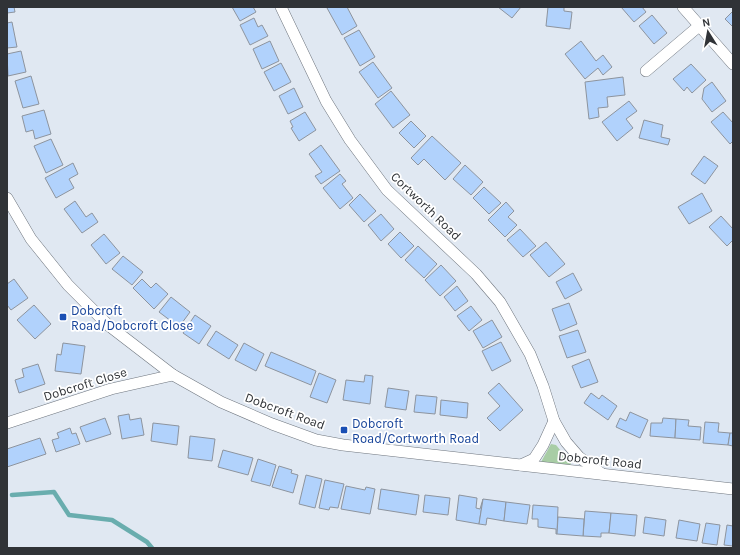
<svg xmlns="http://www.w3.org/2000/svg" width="740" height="555" viewBox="0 0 740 555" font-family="Karla,sans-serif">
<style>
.green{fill:#a8cda5}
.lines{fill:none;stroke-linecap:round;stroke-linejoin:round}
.stream{stroke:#69adae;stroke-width:4.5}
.building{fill:#b1d2fc;stroke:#8d949e}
.street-casing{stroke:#6f767f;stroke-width:12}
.street{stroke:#fff;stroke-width:11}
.transit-dot{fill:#1a4fb4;stroke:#fff;stroke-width:1.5}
.labels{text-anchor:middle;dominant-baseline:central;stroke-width:3.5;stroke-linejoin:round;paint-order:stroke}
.street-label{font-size:13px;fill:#303337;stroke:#fff}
.transit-label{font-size:13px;fill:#164399;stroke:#fff;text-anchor:start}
</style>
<rect width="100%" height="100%" fill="#e0e8f2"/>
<polygon class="green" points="551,444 556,445 571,463 569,469 541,462"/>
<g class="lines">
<polyline class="stream" points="12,495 54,492 69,515 112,520 147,542 152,548"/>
</g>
<g class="building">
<polygon points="7,7 14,7 15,12 7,13"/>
<polygon points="232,7 253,7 256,12 240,21"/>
<polygon points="329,7 347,7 357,26 342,35 327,8"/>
<polygon points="498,7 521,7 512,18"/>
<polygon points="548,7 564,7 564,11 572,12 570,29 546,26"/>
<polygon points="621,7 642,7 646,12 634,22"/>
<polygon points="733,11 733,27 725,19"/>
<polygon points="652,15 667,33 654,44 639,26"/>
<polygon points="254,18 258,27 262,25 268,36 250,45 240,25"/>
<polygon points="12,22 17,47 7,48 7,23"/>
<polygon points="359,30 375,57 360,66 344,38"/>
<polygon points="270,41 279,61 262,69 253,49"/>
<polygon points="581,41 596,61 603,55 612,67 603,75 598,68 585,79 565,54"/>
<polygon points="21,51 26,72 8,76 7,54"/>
<polygon points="373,62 392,88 378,98 359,72"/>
<polygon points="281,63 291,82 274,91 264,72"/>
<polygon points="691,64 706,80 692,93 687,87 684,91 673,79"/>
<polygon points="31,76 39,104 23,108 15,81"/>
<polygon points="623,77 625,95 607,97 608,107 598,108 599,117 589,119 585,82"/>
<polygon points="712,82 726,101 712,112 702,99 704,88"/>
<polygon points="294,88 303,107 288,114 279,96"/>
<polygon points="391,91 410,115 393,128 375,104"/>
<polygon points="629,101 637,111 626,119 633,128 617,141 602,122"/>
<polygon points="44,110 51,134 35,139 33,130 26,132 22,116"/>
<polygon points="305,112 316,130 299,141 291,128 293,127 290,121"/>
<polygon points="723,112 733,123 733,141 730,144 711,122"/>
<polygon points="644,120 663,125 661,137 670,139 668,145 639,138"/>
<polygon points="411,121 426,136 414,148 399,133"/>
<polygon points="432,136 461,163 445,180 424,159 418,165 411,158"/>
<polygon points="51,139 63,165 46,173 34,146"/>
<polygon points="321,145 340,171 321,184 315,176 322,172 309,154"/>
<polygon points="704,156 718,166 705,184 691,174"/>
<polygon points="73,163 78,174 69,179 74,188 56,198 45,178"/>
<polygon points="465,165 483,182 471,195 453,179"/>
<polygon points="340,174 346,181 342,184 353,198 340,209 323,188"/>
<polygon points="484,187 501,203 489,214 473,198"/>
<polygon points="702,193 712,211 689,224 678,207"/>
<polygon points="360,194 376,211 364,222 349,205"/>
<polygon points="75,201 86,217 92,213 98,222 82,233 64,209"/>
<polygon points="506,202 514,211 508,217 517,225 505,237 488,220"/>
<polygon points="381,214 394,229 381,241 368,225"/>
<polygon points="721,216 733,229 733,240 727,246 709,227"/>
<polygon points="520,229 536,246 523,257 507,240"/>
<polygon points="400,232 414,246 401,258 388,244"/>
<polygon points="104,234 120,253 106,264 91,245"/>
<polygon points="546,242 565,264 549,277 530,255"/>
<polygon points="418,246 437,264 424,278 405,260"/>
<polygon points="123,256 143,272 132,285 112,269"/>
<polygon points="441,265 456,281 440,296 425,280"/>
<polygon points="573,273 582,290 565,299 556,282"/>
<polygon points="14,279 28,298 11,310 7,305 7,284"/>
<polygon points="142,279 151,288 156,283 168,294 154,309 133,288"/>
<polygon points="457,286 468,301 455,311 444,297"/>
<polygon points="171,297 190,312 179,327 159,312"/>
<polygon points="569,303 577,324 560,331 552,309"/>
<polygon points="34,305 51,324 35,339 17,320"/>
<polygon points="471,306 482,320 469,331 457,316"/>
<polygon points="195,315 211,326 199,344 183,333"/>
<polygon points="492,320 502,337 483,348 473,331"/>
<polygon points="578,330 586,352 567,358 559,336"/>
<polygon points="216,331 238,345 229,359 207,345"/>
<polygon points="501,342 511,361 492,371 482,351"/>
<polygon points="63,343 85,346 81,374 55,371 57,354 61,355"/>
<polygon points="244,343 264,354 256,371 235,360"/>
<polygon points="271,352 316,371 311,385 265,366"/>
<polygon points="589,359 598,382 581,388 572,366"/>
<polygon points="38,364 45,384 19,393 15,380 24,377 22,369"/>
<polygon points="319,373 336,380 327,403 310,397"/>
<polygon points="365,375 373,376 370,404 343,400 346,380 364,382"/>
<polygon points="499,383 523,410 500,431 487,418 500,406 488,393"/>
<polygon points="388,388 409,391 406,410 385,407"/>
<polygon points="591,393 599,399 602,395 617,406 608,420 584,403"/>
<polygon points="416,395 437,397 435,414 414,412"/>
<polygon points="441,400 468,403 467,418 440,415"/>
<polygon points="630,412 648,420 640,438 616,427 620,418 626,421"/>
<polygon points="129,414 130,420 141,418 144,435 122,439 118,416"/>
<polygon points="105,418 111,434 86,442 80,427"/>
<polygon points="663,418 676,419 675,438 650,436 651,423 662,423"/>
<polygon points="676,419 689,420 688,426 701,427 700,440 675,438"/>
<polygon points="705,422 719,423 718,432 730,433 728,445 703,443"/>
<polygon points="153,423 179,426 177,445 151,441"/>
<polygon points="70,428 72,434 76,433 80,444 56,452 52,440 59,438 57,433"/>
<polygon points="730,433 733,433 733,446 728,445"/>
<polygon points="190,436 215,439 212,461 188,458"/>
<polygon points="40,438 46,454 7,467 7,449"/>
<polygon points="223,450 253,458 248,475 218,467"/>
<polygon points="258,459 276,465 270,486 251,481"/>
<polygon points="279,466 292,470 291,473 298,475 293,493 272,487"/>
<polygon points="306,475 322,479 315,508 299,504"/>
<polygon points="325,480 344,484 338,508 330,507 329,510 319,508"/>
<polygon points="346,486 365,490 366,487 375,489 370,514 341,509"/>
<polygon points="381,489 419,495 416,515 378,509"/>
<polygon points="425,495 450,498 448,515 423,512"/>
<polygon points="459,495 477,498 476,508 480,509 483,499 479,524 456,520"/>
<polygon points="483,499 506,502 504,521 487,518 486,525 479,524"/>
<polygon points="506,502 530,505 527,524 504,521"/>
<polygon points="533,505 558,507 557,534 556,534 556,529 538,527 538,519 532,519"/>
<polygon points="585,511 611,513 609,533 601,533 601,537 583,536"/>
<polygon points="611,513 637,515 635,536 609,533"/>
<polygon points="558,517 584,519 583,536 557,534"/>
<polygon points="645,517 666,520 664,536 643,533"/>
<polygon points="679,520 700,524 697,541 676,538"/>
<polygon points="706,523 720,525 717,545 702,543"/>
<polygon points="727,525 733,526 733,546 724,545"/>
</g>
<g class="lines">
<defs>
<g id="street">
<polyline points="281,7 326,101 350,140 387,190 476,274 500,302 530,354 543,386 554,421 566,442 579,457 602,474"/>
<polyline points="683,7 733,64"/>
<polyline points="646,71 699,26"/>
<polyline points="7,198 31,239 68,285 108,325 173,375 221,402 272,424 316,440 343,445 733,489"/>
<polyline points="7,423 111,389 173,375"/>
<polyline points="521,465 534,459 543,445 554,421"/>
</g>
</defs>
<use href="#street" class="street-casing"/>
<use href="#street" class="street"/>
</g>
<g class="transit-dot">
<rect x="59" y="313" width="8" height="8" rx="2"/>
<rect x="340" y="426" width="8" height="8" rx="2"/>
</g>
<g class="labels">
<g class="street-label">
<text transform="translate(426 206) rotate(44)">Cortworth Road</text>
<text transform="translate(85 384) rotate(-17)">Dobcroft Close</text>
<text transform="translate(285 411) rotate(20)">Dobcroft Road</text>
<text transform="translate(600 460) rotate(6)">Dobcroft Road</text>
</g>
<g class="transit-label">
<text x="71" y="310">Dobcroft<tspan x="71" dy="15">Road/Dobcroft Close</tspan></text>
<text x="352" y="423">Dobcroft<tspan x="352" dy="15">Road/Cortworth Road</tspan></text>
</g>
</g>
<rect width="740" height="555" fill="none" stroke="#303337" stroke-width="16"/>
<g transform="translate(708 32) rotate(349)" stroke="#ffffff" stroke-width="3" paint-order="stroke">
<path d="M0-3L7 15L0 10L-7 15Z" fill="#303337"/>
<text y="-6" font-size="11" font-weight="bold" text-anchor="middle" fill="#303337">N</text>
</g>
</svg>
